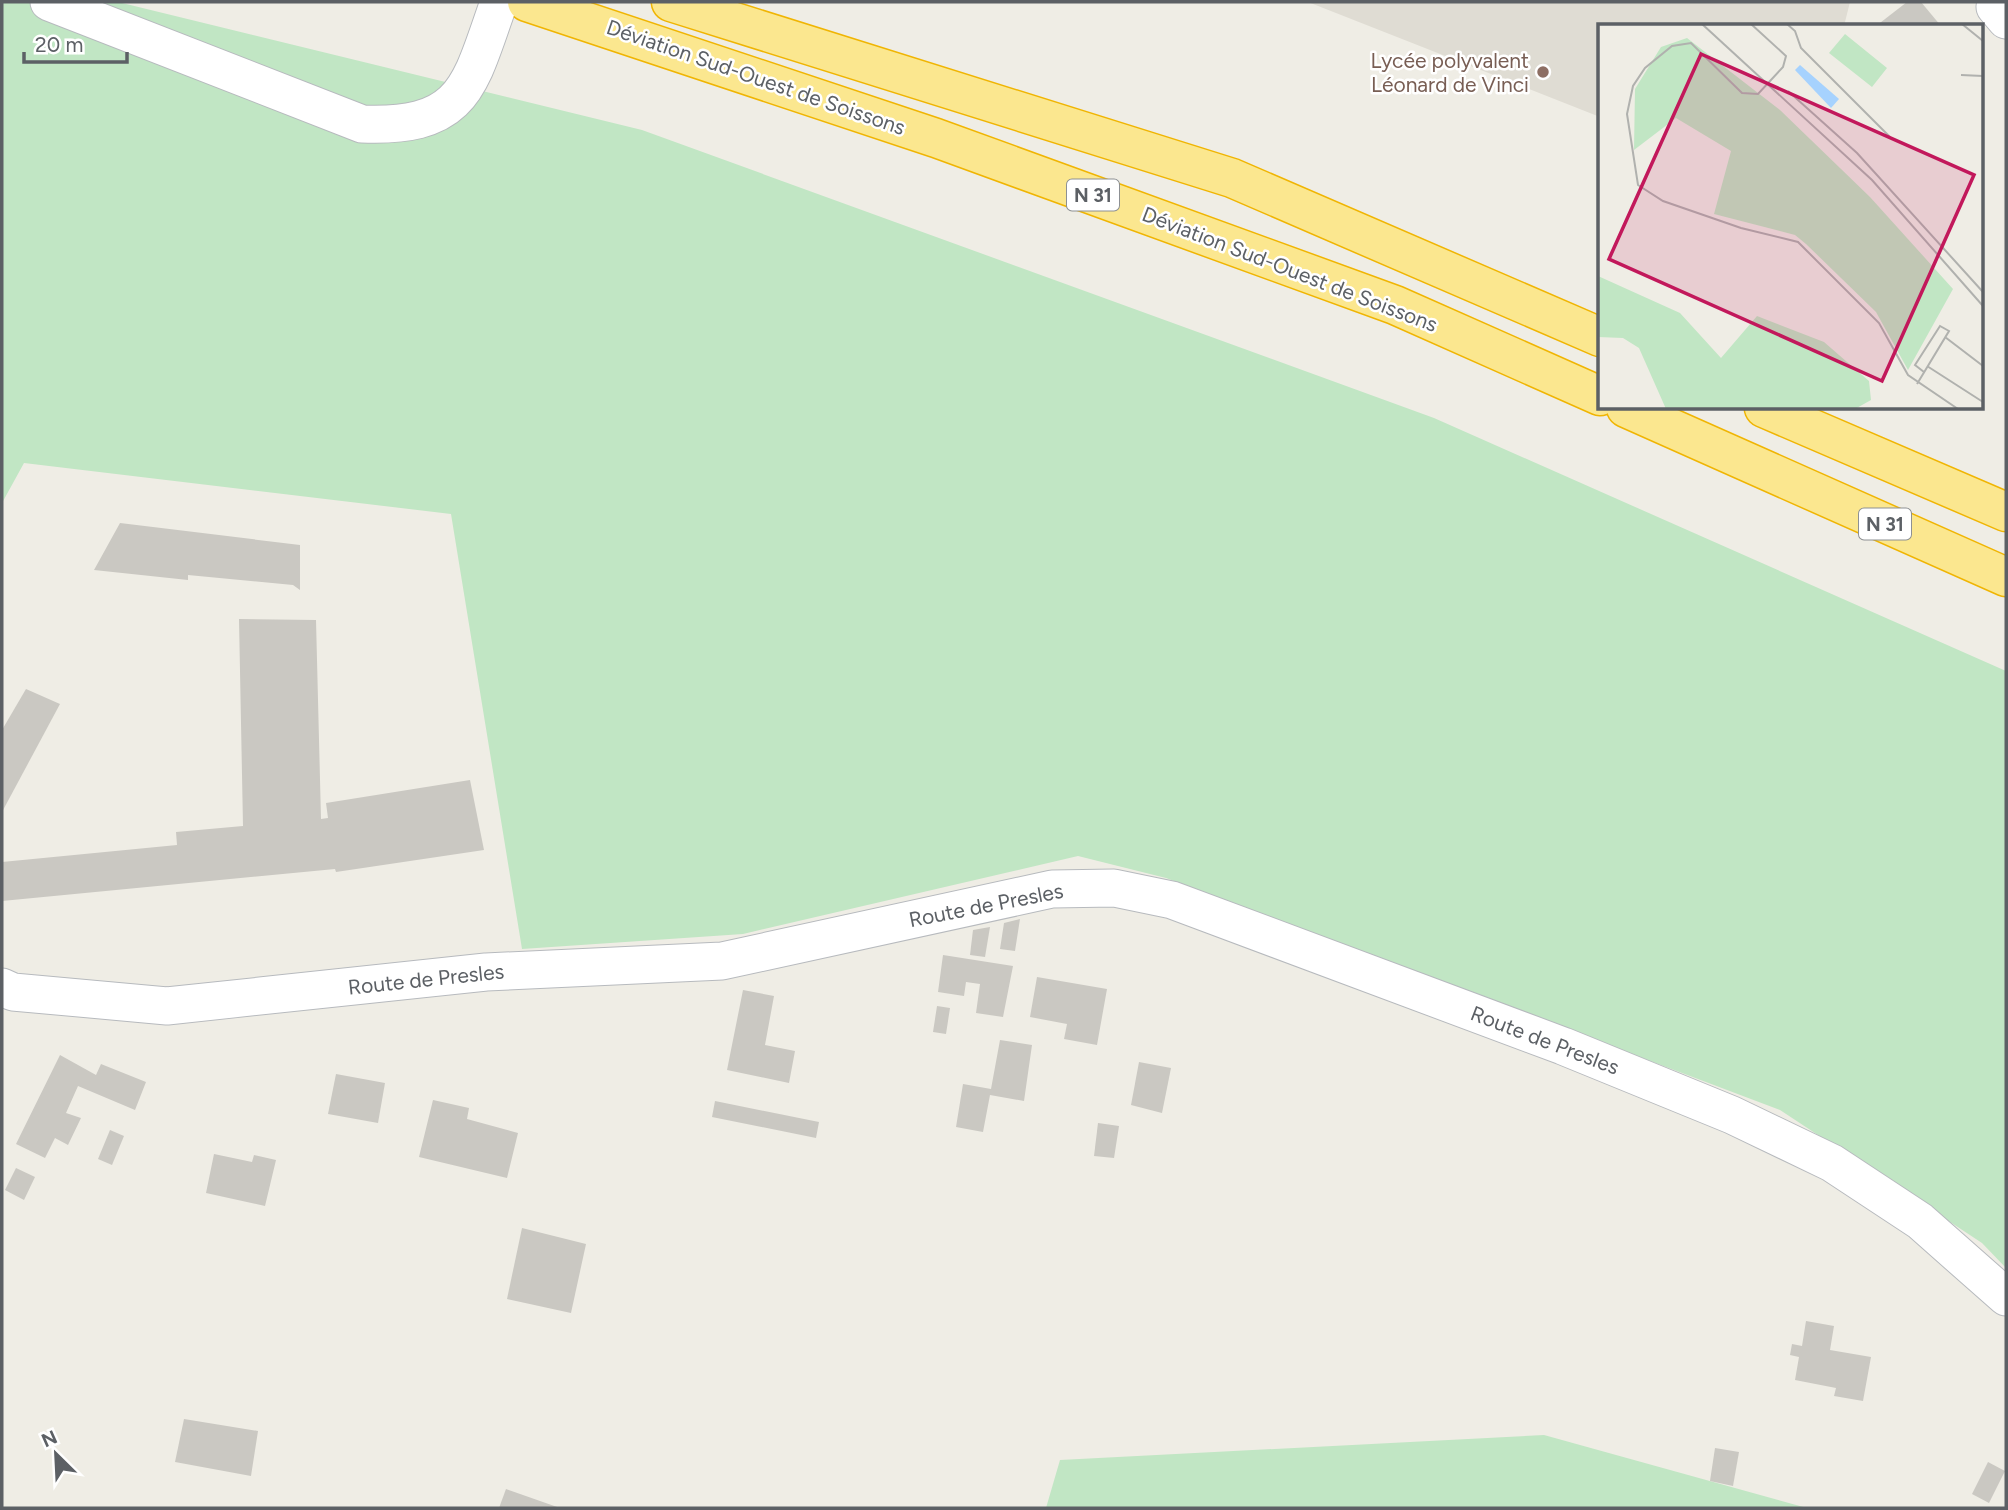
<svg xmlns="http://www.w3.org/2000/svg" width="2008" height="1510" viewBox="0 0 2008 1510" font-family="Figtree,sans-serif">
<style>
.education{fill:#dfdcd3}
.green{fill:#c1e6c4}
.building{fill:#cac8c2}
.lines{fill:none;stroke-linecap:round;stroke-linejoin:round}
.street-casing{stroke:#b7babe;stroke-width:39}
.highway-casing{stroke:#f0b503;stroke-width:41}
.street{stroke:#fff;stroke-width:37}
.highway{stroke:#fbe78f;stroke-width:38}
.education-dot{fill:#8d6e63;stroke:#fff;stroke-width:2.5}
.labels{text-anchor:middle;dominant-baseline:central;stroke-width:5;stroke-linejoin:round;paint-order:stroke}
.shield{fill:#fff;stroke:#8d9093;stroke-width:2}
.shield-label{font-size:19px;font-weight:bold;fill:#5c6065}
.education-label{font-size:21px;fill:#785e54;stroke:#fff;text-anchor:end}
.street-label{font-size:21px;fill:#5c6065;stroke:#fff}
.inset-road{fill:none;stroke:#b0b1ae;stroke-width:2}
.view{fill:#c2185b;fill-opacity:0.15;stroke:#c2185b;stroke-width:3.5}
.inset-edge{fill:none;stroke:#5c6065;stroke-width:3.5}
</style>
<rect width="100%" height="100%" fill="#efede5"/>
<polygon class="education" points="1308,2 1850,2 1844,26 1600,26 1600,117"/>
<g class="green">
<polygon points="2,2 118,2 642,130 1434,418 2006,671 2006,1268 1982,1243 1780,1110 1166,878 1078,856 743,934 522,949 451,514 24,463 2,503"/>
<polygon points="1544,1435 1807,1508 1046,1508 1060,1460"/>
</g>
<g class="building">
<polygon points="1907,2 1921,2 1941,26 1876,26"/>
<polygon points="120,523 300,545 300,590 293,585 188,575 188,580 94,570"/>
<polygon points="239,619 316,620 321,819 328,818 326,803 470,780 484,850 336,872 335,869 2,901 2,862 177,845 176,832 243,826"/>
<polygon points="26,689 60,704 2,812 2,730"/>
<polygon points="1020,919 1015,951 1000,949 1004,923"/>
<polygon points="990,927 985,957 970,955 973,930"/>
<polygon points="943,955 1013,966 1003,1017 976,1013 980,984 966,982 964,996 938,992"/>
<polygon points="1037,977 1107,989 1097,1045 1064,1039 1067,1024 1030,1017"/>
<polygon points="743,990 774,996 765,1045 795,1051 789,1083 727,1070"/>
<polygon points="937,1006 950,1008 946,1034 933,1032"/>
<polygon points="1000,1040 1032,1045 1024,1101 990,1095 983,1132 956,1127 963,1084 991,1089"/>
<polygon points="60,1055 96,1075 101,1064 146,1082 135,1110 78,1086 66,1113 81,1118 68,1145 55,1138 45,1158 16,1144"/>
<polygon points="1139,1062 1171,1068 1162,1113 1131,1105"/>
<polygon points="336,1074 385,1083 378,1123 328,1114"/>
<polygon points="433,1100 469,1108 467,1119 518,1133 507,1178 419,1157"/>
<polygon points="715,1101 819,1122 816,1138 712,1117"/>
<polygon points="1098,1123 1119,1126 1114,1158 1094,1156"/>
<polygon points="110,1130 124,1136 112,1165 98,1159"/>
<polygon points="214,1154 252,1162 254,1155 276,1160 265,1206 206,1193"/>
<polygon points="16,1168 35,1177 24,1200 5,1190"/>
<polygon points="522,1228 586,1244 571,1313 507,1299"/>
<polygon points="1806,1321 1834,1326 1830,1350 1871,1357 1863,1401 1834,1396 1836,1388 1795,1380 1799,1357 1790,1355 1792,1344 1802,1346"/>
<polygon points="184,1419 258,1431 251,1476 175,1462"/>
<polygon points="1715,1448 1739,1452 1733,1486 1710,1481"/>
<polygon points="1988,1462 2005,1471 1989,1503 1972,1494"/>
<polygon points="506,1489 560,1508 499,1508"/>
</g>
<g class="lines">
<defs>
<g id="street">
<path d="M49,2l313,122c103,4 107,-37 137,-122"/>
<polyline points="1995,7 2006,20"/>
<polyline points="2,987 13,992 167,1006 486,972 722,961 1052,889 1114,888 1172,900 1563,1046 1732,1115 1832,1163 1920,1221 2006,1297"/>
</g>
<g id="highway">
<polyline points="527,2 936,138 1395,305 1600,396"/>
<polyline points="671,2 1232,178 1600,337"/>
<polyline points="1626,408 2006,577"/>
<polyline points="1764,408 2006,512"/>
</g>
</defs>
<use href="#street" class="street-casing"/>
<use href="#highway" class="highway-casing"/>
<use href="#street" class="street"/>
<use href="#highway" class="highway"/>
</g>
<circle class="education-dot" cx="1543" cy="72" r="7"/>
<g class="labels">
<g class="shield">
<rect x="1067" y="179.5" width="52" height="31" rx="5"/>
<rect x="1859" y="508.5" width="52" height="31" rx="5"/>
</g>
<g class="shield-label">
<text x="1093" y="195">N 31</text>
<text x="1885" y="524">N 31</text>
</g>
<g class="education-label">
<text x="1529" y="60">Lycée polyvalent<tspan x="1529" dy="24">Léonard de Vinci</tspan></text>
</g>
<g class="street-label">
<text transform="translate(756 77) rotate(19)">Déviation Sud-Ouest de Soissons</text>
<text transform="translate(1290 269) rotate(21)">Déviation Sud-Ouest de Soissons</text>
<text transform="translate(986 905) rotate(-11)">Route de Presles</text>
<text transform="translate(426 979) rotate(-6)">Route de Presles</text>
<text transform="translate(1545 1040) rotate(21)">Route de Presles</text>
</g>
</g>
<g transform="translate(1598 24)">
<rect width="385" height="385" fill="#efede5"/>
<path d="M247,10l42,34 -15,19 -43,-34zM89,14l93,72 90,87 83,92 -45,81 -32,-58 -70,-68 -11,-9 -81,-21 17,-63 -55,-33 -42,32 1,-61 26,-42zM0,252l82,37 41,45 36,-42 67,26 45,39 2,19 -16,9h-189l-27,-61 -16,-10 -25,-1z" fill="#c1e6c4"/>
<path d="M202,41l39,34 -8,9 -36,-38z" fill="#a6d2fe"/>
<path class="inset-road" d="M104,0l170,156 111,126M153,0l35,32 -3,11 -25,27 -16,-1 -51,-50 -19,3 -27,22 -12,18 -6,28 11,71 25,16 78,27 57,14 81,81 29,52 50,34M189,0l8,7 6,17 89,89M364,0l21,17M363,51l22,1M190,67l69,62 126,139M347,313l38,29M329,342l56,36M319,360l32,-53 -9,-5 -25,39 9,7"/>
<path class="view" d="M103,30l273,121 -92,206 -273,-122z"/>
<rect width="385" height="385" class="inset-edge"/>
</g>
<rect width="2008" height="1510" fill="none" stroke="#5c6065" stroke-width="7"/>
<g transform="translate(56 1454) rotate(336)" stroke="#ffffff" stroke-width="5" paint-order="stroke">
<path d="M0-5L12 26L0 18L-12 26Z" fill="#5c6065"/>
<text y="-10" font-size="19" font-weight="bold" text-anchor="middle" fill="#5c6065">N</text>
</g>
<path d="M24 52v10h103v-10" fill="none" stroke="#5c6065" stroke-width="3.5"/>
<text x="35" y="52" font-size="21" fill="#5c6065" stroke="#ffffff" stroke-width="5" paint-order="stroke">20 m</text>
</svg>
